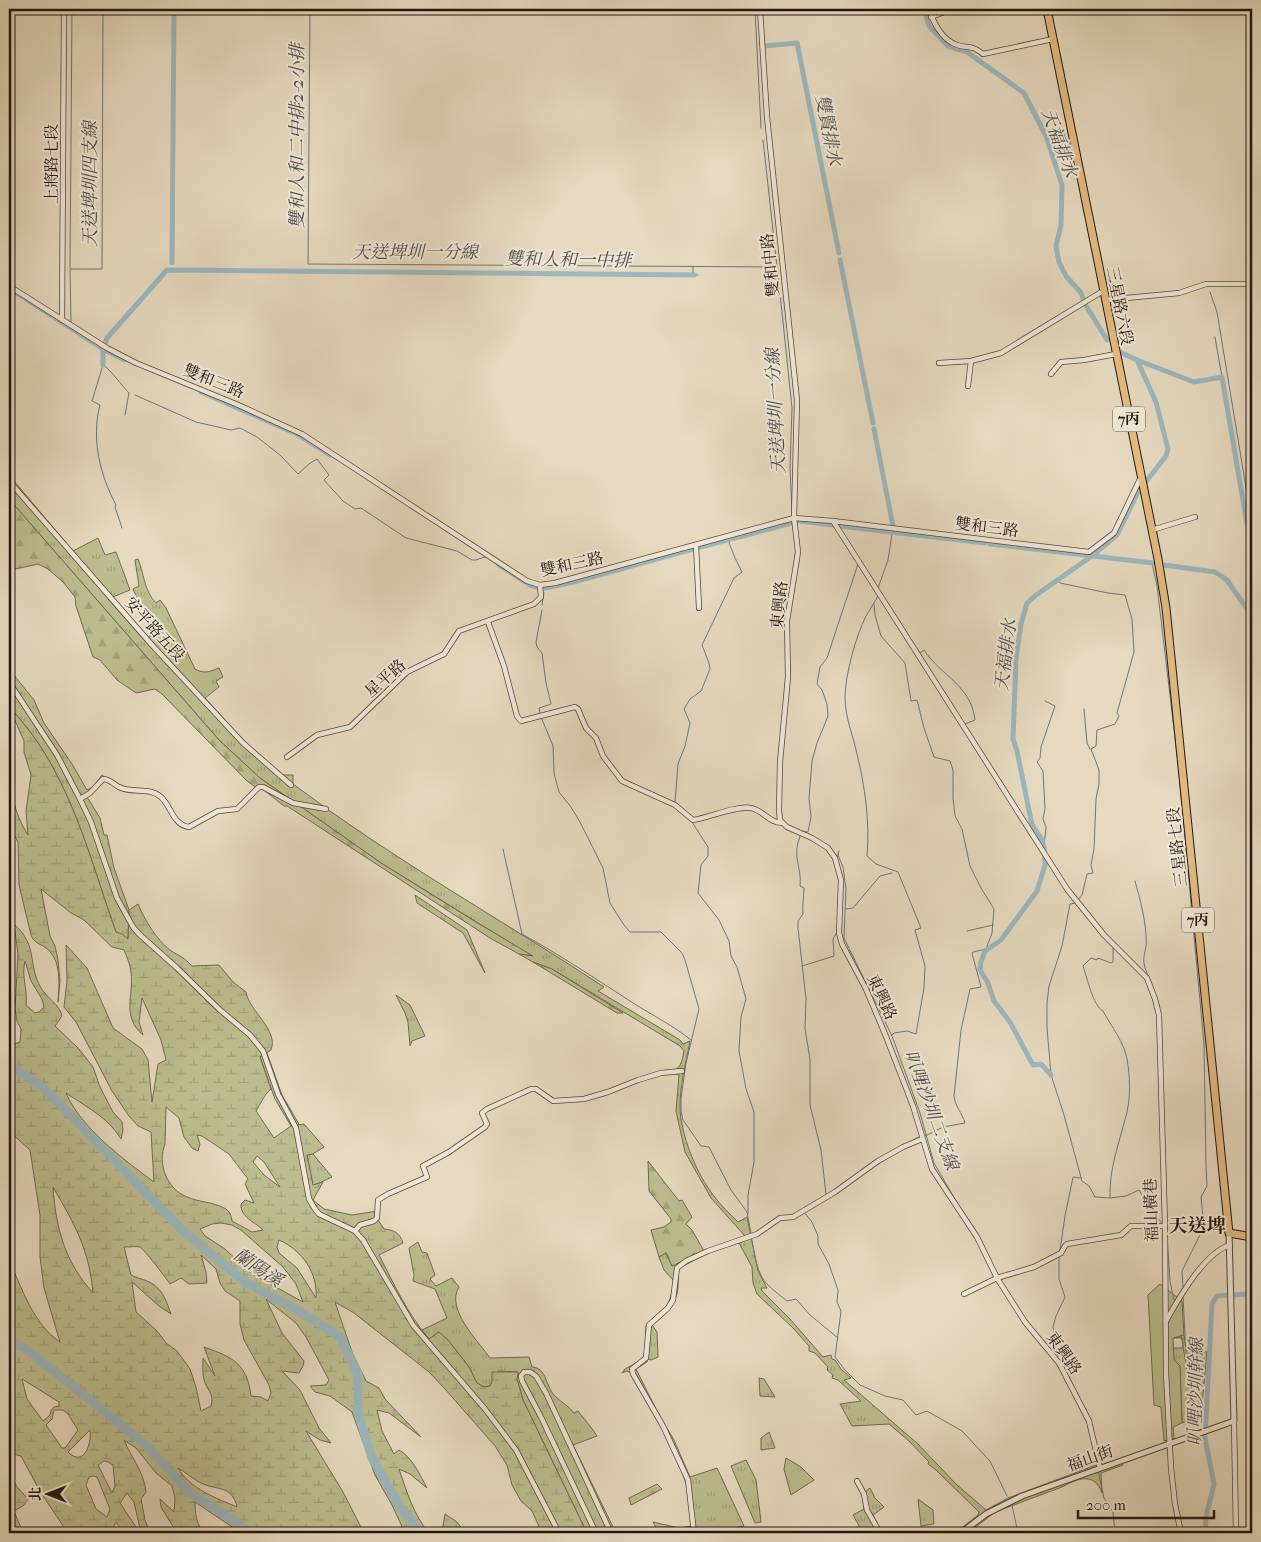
<svg xmlns="http://www.w3.org/2000/svg" width="1261" height="1542" viewBox="0 0 1261 1542" font-family="'IM FELL French Canon','Noto Serif TC',serif">
<style>
.grass{fill:url(#grass-tufts);stroke:#706a4f}
.forest{fill:url(#forest-firs);stroke:#706a4f}
.wetland{fill:url(#wetland-marsh);stroke:#706a4f;fill-rule:evenodd}
.park{fill:#bcbd8e;stroke:#706a4f}
.lines{fill:none;stroke-linecap:round;stroke-linejoin:round}
.stream{stroke:#6c7778;stroke-width:1}
.canal{stroke:#9cb7be;stroke-width:5}
.river{stroke:#9cb7be;stroke-width:9}
.minor-casing{stroke:#54473c;stroke-width:6}
.tertiary-casing{stroke:#54473c;stroke-width:7}
.primary-casing{stroke:#241610;stroke-width:9}
.minor{stroke:#efe6d5;stroke-width:4.5}
.tertiary{stroke:#efe6d5;stroke-width:5}
.primary{stroke:#e3bc80;stroke-width:7}
.labels{text-anchor:middle;dominant-baseline:central;stroke-width:4;stroke-linejoin:round;paint-order:stroke}
.shield{fill:#efe6d5;stroke:#61544b;stroke-width:1}
.shield-label{font-size:15px;font-weight:bold;fill:#241610}
.street-label{font-size:16px;fill:#241610;stroke:#efe6d5}
.water-label{font-size:18px;font-style:italic;fill:#4e4e4d;stroke:#efe6d5}
.quarter-label{font-size:19px;font-weight:bold;fill:#241610;stroke:#efe6d5}
</style>
<defs>
<pattern id="grass-tufts" width="24" height="20" patternUnits="userSpaceOnUse" patternTransform="scale(1.25)"><rect width="24" height="20" fill="#bcbd8e"/><path d="M3 7l-1-3M5 7V3M7 7l1-3M15 17l-1-3M17 17v-4M19 17l1-3" fill="none" stroke="#a1a279"/></pattern>
<pattern id="forest-firs" width="22" height="20" patternUnits="userSpaceOnUse" patternTransform="scale(1.25)"><rect width="22" height="20" fill="#bcbd8e"/><path d="M5 1l3.5 6h-7zM16 11l3.5 6h-7z" fill="#a1a279"/></pattern>
<pattern id="wetland-marsh" width="20" height="14" patternUnits="userSpaceOnUse" patternTransform="scale(1.25)"><rect width="20" height="14" fill="#bcbd8e"/><path d="M1 5h8M5 5V1M11 12h8M15 12V8" fill="none" stroke="#a1a279"/></pattern>
</defs>
<rect width="100%" height="100%" fill="#e6d9bf"/>
<filter id="stains"><feTurbulence type="fractalNoise" baseFrequency=".004" numOctaves="4"/><feColorMatrix values="0 0 0 0 .2 0 0 0 0 .09 0 0 0 0 .02 0 0 0 .5 -.17"/></filter>
<radialGradient id="worn" r=".72"><stop offset=".6" stop-color="#630" stop-opacity="0"/><stop offset="1" stop-color="#630" stop-opacity=".3"/></radialGradient>
<g class="grass">
<path d="M9,475l64,76 25,-13 7,17 11,-3 14,38 -22,9 37,42 5,-4c0,-21 -10,-31 -17,-48l6,-3 -4,-26 3,-1c6,14 6,32 18,44l4,-3 6,8 29,61c9,5 14,3 24,-1l4,9 -7,4 3,6 -14,11 42,46 36,31h10v9c99,75 208,135 311,203l-6,4 82,49 3,4 7,-3c-4,21 -10,44 -10,65 0,28 17,69 34,90 7,10 16,18 24,26l9,-5 11,54 9,17h-6l1,3 28,28 33,38 8,-2 1,4 3,1 6,9 10,9 -7,2 74,64 38,40 30,26 22,-12 88,-33 5,-2 1,2 18,-6 3,6 -22,8 1,20c-7,-21 -24,-15 -40,-6l-67,25 -27,21h-13l23,-18 1,-3 -43,-42 -8,-6 1,-2 -20,-21 -20,-17 -37,2 -12,-22 21,-3 -23,-21 -6,-2 1,-3 -6,-5 1,-3 -13,-14 -6,-2v-5l-16,-18 -36,-34 -4,-11 -1,-16 -13,-24 -32,10 -27,15c-4,6 -1,12 -2,19 -1,18 -13,27 -26,38l5,7 1,25 -7,3 -3,-1 -1,3 -11,7 23,46 15,25 16,37 27,-9 27,58 -17,3 -3,4h-65l-6,-11 26,6 13,-2 -5,-40 -7,-20 -16,-36 -33,-57 -4,-2 -5,2 3,-4 18,-10 2,-6 1,-28c19,-18 24,-16 28,-44l-10,-11 -5,-13 7,-4 6,13 32,-15 41,-15 -34,-38 -26,-46 -9,-41 3,-36 -7,-3c10,-5 10,-12 12,-21l-4,-5 -128,-77 -19,-7 -14,-8 11,1 -149,-92 -121,-85 -41,-38 -210,-241z"/>
<path d="M9,669l25,31 10,23 28,41 15,26 6,-3 9,-12 5,4 -20,18 13,21 4,17h3l7,33 15,42 -1,30 -12,-8c-24,-67 -42,-141 -85,-199 -7,-9 -14,-18 -22,-26z"/>
<polygon points="415,895 467,930 485,973 463,933 417,903"/>
<polygon points="396,995 410,1005 425,1036 412,1041 410,1046 408,1022 405,1013"/>
<polygon points="267,1053 282,1095 300,1126 291,1126 275,1099 260,1057"/>
<polygon points="313,1154 332,1177 313,1186 307,1155"/>
<path d="M418,1242l4,10 5,1 8,22 -5,4 6,7 16,-8 7,9c-14,22 20,55 31,71l39,-1 3,10c16,1 13,21 24,30 6,6 13,9 18,16l4,-2 15,19 4,6 -24,9 43,88h-29l-64,-133 -6,-21 1,-7 -19,-1 -10,15 -5,1 -7,-4 -8,-16 -21,-27 -9,-8 -10,7 -7,-9 25,-12 -12,-29 -22,-8 1,-6 -5,-27z"/>
<polygon points="1184,1335 1186,1350 1207,1352 1201,1416 1182,1423 1180,1366 1174,1361 1173,1348 1183,1348 1183,1338 1173,1338"/>
<polygon points="759,1378 764,1379 775,1397 760,1396"/>
<polygon points="769,1432 775,1448 761,1450 761,1438"/>
<polygon points="786,1458 801,1467 814,1480 791,1495 784,1469"/>
<polygon points="746,1460 756,1480 761,1522 755,1523 731,1466"/>
<polygon points="870,1488 875,1498 884,1507 873,1515 882,1533 863,1533 853,1515 864,1509 862,1494"/>
<polygon points="918,1499 933,1510 934,1524 921,1526"/>
</g>
<g class="forest">
<polygon points="9,499 219,740 260,778 381,863 471,919 533,956 519,954 490,938 287,806 284,806 260,787 257,788 247,781 162,694 155,689 136,693 117,680 100,660 93,657 76,606 75,597 63,582 48,569 38,564 11,570 9,565"/>
<polygon points="533,962 552,969 623,1013 617,1013"/>
<polygon points="648,1161 679,1201 682,1200 692,1217 686,1224 692,1230 704,1251 672,1266 666,1253 659,1257 651,1230 664,1227 671,1222 671,1219 649,1191"/>
<polygon points="657,1484 662,1489 631,1505 629,1498"/>
</g>
<g class="wetland">
<path d="M9,707c8,8 15,17 22,26 43,58 61,132 85,199l6,2 6,5 1,-29 9,-6c6,15 21,40 35,48 10,6 10,5 19,14l27,-1 14,17 13,10c3,19 33,38 25,58l-11,7 11,32c-7,6 -10,14 -15,22l18,27 17,-12 13,-2 20,23 -11,7 -6,1 6,30 10,-3 -10,18 11,9 28,6 26,-4 -1,7 7,11c10,1 16,4 19,14l-24,12c15,29 28,58 50,84l10,-7 9,8 21,27 8,16 7,4 6,-1 2,-4v-10h26l-1,7 6,21 64,133h-45l-10,-22 -11,-10 -9,-16 -5,-20 -12,-19 -50,-57 -16,-17 -75,-59 -19,-11 17,50 14,29 13,7 6,11 36,38 -32,-24 -12,-3 5,21 12,23 5,-4c13,7 21,25 28,38l-17,-14 -11,-5c8,23 14,45 30,64h-24l-13,-28 -17,-30 -23,-63 -22,-16 -15,-4 -5,-6 16,-1 3,-5 -23,-43 -10,-14 -30,-24 16,34 22,28 -1,5 -4,7 -17,-2 18,19 19,38 12,15 -11,-3 -14,-9 37,61 21,41h-123l-46,-31c0,10 1,24 10,31h-28l-16,-26 -1,-8 14,13 1,-14 -3,-12 -16,-13 -20,-25 -12,-8c7,17 20,32 22,52l-5,7 4,21 5,13h-9l-7,-31 -7,-9 -7,10 20,30h-17l-7,-11 -3,6 3,5h-48l-27,-40 -20,-37 -12,-3v-193c13,28 24,64 51,82l-16,-54 -4,-31v-42l-10,-65 -21,-19v-81l2,-5 9,-3 1,-13 -4,-8 -2,-12 3,-55 -4,-30c25,23 13,40 27,64 6,10 19,17 21,28l-7,10 24,23 14,18 7,20 13,25 9,10 1,8 -2,9c-13,-22 -35,-32 -55,-46 15,35 57,66 88,89l-3,-50 -13,-6 -9,-10 -17,-25 -36,-69 -12,-15 3,-26 -1,-36 21,23 26,60 29,21 6,11 4,42 6,-38 8,-4 -5,-20 -19,-42 -3,24 4,13c-22,-19 -9,-39 -12,-63 -1,-8 -4,-15 -7,-22l-12,-3 -28,-27 -13,-7 -30,-24 9,47 5,10 3,14 2,21 -2,21c1,-18 4,-42 -12,-54 -7,-5 -12,-5 -15,-13l-12,-50 -1,-43 -9,-16v-99c9,22 2,36 3,59 1,19 6,33 16,49l-2,-24 5,-36 -7,-23v-11zM25,961l6,20 11,18 2,8 -5,5 -4,1 -9,-8c2,-15 -5,-29 -1,-44zM166,1107l13,11 5,19 8,11 6,3 2,-7 -3,-9 5,1 27,18 19,25 -3,5 9,19 -9,-3 -4,4c-1,13 14,18 22,26l-11,2 -20,-11c-1,-6 -2,-10 -8,-13 -11,-6 -26,-6 -37,-11 -20,-8 -30,-33 -22,-53zM257,1156l7,6 16,25 -16,-12 -11,-13zM53,1187c22,38 36,62 40,106 -28,-31 -37,-64 -40,-106zM221,1223l11,2 9,5 42,37 13,17 7,18 -51,-28 -27,-25 -20,-13 -5,-7 12,-5zM279,1240c23,10 39,33 37,58l-19,-30 -18,-15 -2,-6zM124,1247c5,0 12,-1 16,0 3,1 26,31 30,37l11,-6 8,6 18,-1 -1,-11 -5,-17 15,14 4,14 5,8 15,10v23l4,16 25,45 2,8 -3,8 -7,-4 -10,-1c-4,-33 -19,-39 -47,-49l11,29 -12,-18c0,8 -1,17 2,25 4,9 9,12 6,23l-10,5 -5,-24 -6,-18 -13,-18 -11,-8 -9,-12 -21,-19 -4,-30 27,24 12,8c-5,-14 -9,-27 -24,-33 -5,-2 -10,-3 -16,-6zM22,1379l37,23v4l-5,1 -3,3 -1,5 -7,6 -16,-22zM54,1410h9l5,4 10,16 -13,18h-3l-16,-23 6,-6zM90,1430c2,13 -6,38 -22,22zM104,1461l4,1 5,3 2,21 -3,7 -14,-28zM178,1468c7,4 14,10 21,14 16,9 33,2 38,25 -21,-9 -47,-18 -59,-39zM93,1476l4,1 13,32 -3,8 -11,-8 -10,-24 3,-8z"/>
<polygon points="9,1472 17,1487 28,1499 23,1506 14,1511 23,1533 9,1533"/>
<polygon points="445,1514 457,1522 465,1533 445,1533 443,1526"/>
</g>
<polygon class="park" points="1160,1284 1182,1301 1184,1335 1173,1338 1174,1360 1180,1366 1182,1423 1173,1427 1174,1438 1164,1441 1161,1407 1154,1405 1148,1295"/>
<g class="lines">
<g class="stream">
<polyline points="310,9 308,264 777,267 763,140"/>
<polyline points="755,9 761,128"/>
<polyline points="693,267 693,276 696,276"/>
<polyline points="70,268 72,9"/>
<polyline points="778,274 792,408 790,468 792,513"/>
<polyline points="695,275 698,275"/>
<polyline points="1210,292 1217,312 1252,524"/>
<polyline points="71,323 70,269 102,269 103,9"/>
<polyline points="1215,337 1222,377"/>
<polyline points="135,395 196,422 231,430 240,428 257,437 280,455 298,474 309,464 317,459 329,475 324,480 343,501 355,509 361,508 406,538 457,551 472,560 476,560 485,557"/>
<polyline points="1247,524 1252,554"/>
<path d="M122,528l-7,-21 1,-2c-16,-30 -25,-66 -16,-100l-8,-4 11,-36c6,3 20,22 26,28l-4,22"/>
<polyline points="1152,563 1157,586 1178,763 1204,1044 1206,1165 1207,1186 1201,1197 1204,1227 1182,1271 1183,1287"/>
<polyline points="1058,580 1060,583 1108,593 1125,595 1132,619 1134,652 1117,713 1119,716 1115,724 1097,730 1096,746 1091,749 1099,770 1099,784 1096,799 1094,849 1091,865 1093,873 1087,874 1082,895 1078,900"/>
<path d="M871,584l7,12c-4,7 -8,13 -12,20 -10,20 -21,59 -21,82 0,19 8,37 12,56 8,33 13,68 10,102l9,8 22,8 23,56 -6,2 10,36 -1,22 -8,46 -9,-3 -13,2 -2,2"/>
<polyline points="878,588 888,560 892,534"/>
<path d="M874,604l1,11 6,21 24,27 6,38 6,-1 7,28 10,29 16,4 3,9v28l2,18 7,13 8,37 11,22 13,21 -2,24 -6,16 -13,3 -1,1 9,34 -11,2 -9,41 -7,66c1,10 8,17 11,27l-22,4 -18,9"/>
<polyline points="542,605 544,593"/>
<polyline points="891,608 909,636"/>
<path d="M919,652v2l5,-4c17,26 47,35 51,70l-10,4"/>
<polyline points="1084,709 1087,743 1090,749"/>
<polyline points="540,713 539,708 551,704 546,683 542,653 537,647 536,642 542,610"/>
<polyline points="541,717 553,746 554,773 559,792 571,807 580,822 603,868 610,903 624,925 630,932 661,932 682,953 685,960 699,1009 686,1063 681,1098 681,1111 683,1120 701,1146 709,1147 731,1190 747,1212 751,1233"/>
<polyline points="675,802 678,764 685,746 690,723 684,709 690,699 701,691 710,669 709,663 702,645 734,578 742,572 735,558 728,540"/>
<polyline points="1021,813 1047,854"/>
<polyline points="692,822 708,847 708,856 701,865 698,893 719,920 729,941 731,956 737,967 746,999 741,1017 739,1051 746,1089 754,1112 754,1162 748,1195 748,1214"/>
<polyline points="802,831 808,832 811,817 809,798 812,761 817,743 828,716 827,704 822,690 817,684 820,667 827,658 858,564"/>
<path d="M801,834c-10,23 1,32 -1,52l4,2c0,9 -2,17 -1,26l-5,7v7l8,71 -1,30 5,30v46l11,45 5,44"/>
<polyline points="1044,846 1046,827 1043,819 1045,808 1043,771 1037,762 1040,758 1041,747 1055,706 1045,701"/>
<path d="M503,849l19,85c38,21 74,45 111,69 19,12 41,23 58,37"/>
<polyline points="838,855 843,867 846,889 844,938 892,1036 920,1113 934,1163 956,1201"/>
<polyline points="837,859 839,851"/>
<polyline points="838,877 839,885"/>
<path d="M1135,881c5,18 10,36 11,55 2,19 -8,20 3,41"/>
<polyline points="1075,903 1070,904 1062,946 1049,986 1047,1003 1047,1028 1051,1075 1064,1115 1082,1181 1089,1186 1095,1197 1110,1198"/>
<polyline points="846,909 853,908 880,876 892,873"/>
<polyline points="967,931 993,925"/>
<path d="M1113,948v14l-2,1 -13,-5 -1,2 -6,-2 -8,8c4,11 10,40 20,45 8,15 21,31 24,48 3,17 4,39 -1,57 -7,27 -17,53 -16,82l16,-2 13,-6 6,10 2,7 17,18"/>
<polyline points="802,966 834,956 833,939 837,932"/>
<polyline points="1150,981 1159,1006"/>
<polyline points="913,1140 921,1136"/>
<polyline points="872,1168 888,1158"/>
<polyline points="804,1212 812,1222 818,1236 818,1244 829,1264 838,1290 837,1302 841,1311 835,1357 845,1370 860,1385 885,1396 903,1400 916,1415 927,1411 962,1431 990,1461 1007,1496"/>
<path d="M751,1237c4,16 5,38 18,49 5,5 12,10 18,15l9,-2 14,16 28,23"/>
<polyline points="1167,1237 1170,1281 1174,1300"/>
<polyline points="1060,1250 1065,1216 1073,1177 1081,1178"/>
<polyline points="1183,1297 1186,1353"/>
<polyline points="1181,1335 1187,1370 1196,1381 1202,1418 1205,1425"/>
<polyline points="1058,1356 1053,1327 1056,1316 1065,1297 1059,1279 1059,1256"/>
<polyline points="1056,1362 1067,1383"/>
<polyline points="1098,1470 1104,1498 1113,1512 1115,1533"/>
<polyline points="1012,1505 1018,1533"/>
</g>
<g class="canal">
<polyline points="924,9 929,26 948,46 967,52 1024,93 1046,136 1062,185 1061,225 1056,246 1059,262 1066,276 1081,293 1085,304 1107,340"/>
<polyline points="764,46 797,43 839,253"/>
<polyline points="840,260 873,423"/>
<polyline points="172,263 174,9"/>
<polyline points="9,288 103,349 125,360"/>
<polyline points="105,344 107,338 167,270 695,275"/>
<polyline points="103,352 103,365"/>
<polyline points="1137,360 1194,382 1222,377 1247,524"/>
<polyline points="201,392 297,434 330,455"/>
<polyline points="874,429 893,526"/>
<polyline points="799,521 833,525"/>
<polyline points="839,526 985,543"/>
<polyline points="990,544 1153,563"/>
<polyline points="697,548 792,523"/>
<polyline points="499,565 530,585 539,588"/>
<polyline points="1164,565 1215,572 1227,580 1252,616"/>
<polyline points="545,588 574,582 693,549"/>
<polyline points="1051,1075 1041,1064 1033,1065 1010,1022 994,1001 988,983 980,970 981,962 985,951 1001,940 1037,891 1045,865 1044,847 1042,840 1032,825 1017,751 1013,739 1016,659 1021,624 1027,603 1036,595 1092,556 1117,535 1138,492 1166,456 1168,449 1156,402 1137,360 1120,352"/>
<polyline points="1205,1533 1206,1517 1214,1484 1205,1438 1212,1304 1217,1296 1248,1294 1250,1291 1252,1280"/>
</g>
<g class="river">
<polyline points="1247,9 1252,20"/>
<polyline points="9,1065 44,1088 183,1231 245,1282 297,1310 340,1337 358,1374 358,1413 372,1458 400,1507 421,1533"/>
<polyline points="9,1342 25,1348 146,1445 190,1493 253,1533"/>
</g>
<defs>
<g id="minor">
<polyline points="760,9 767,117 797,400 794,518 798,552 787,621 788,677 780,762 779,810 780,820 787,827 812,838 828,848 835,858 841,880 839,933 842,944 866,989 885,1034 913,1106 932,1169 977,1237 997,1278 1025,1322 1059,1363 1089,1421 1100,1468"/>
<path d="M929,9c4,13 13,31 28,36 13,4 13,-1 26,9l70,-15"/>
<polyline points="931,17 947,11 950,9"/>
<polyline points="9,286 107,348 136,363 236,404 302,434 527,581 540,585 555,583 794,518 833,521 1089,552 1114,533 1141,477"/>
<polyline points="1105,300 1179,293 1206,284 1252,284"/>
<polyline points="62,320 64,9"/>
<polyline points="939,363 971,361 1001,353 1103,291"/>
<polyline points="1051,374 1061,362 1084,360 1116,354"/>
<polyline points="968,386 971,361"/>
<polyline points="9,481 152,645 243,743 291,785"/>
<polyline points="833,521 1067,889 1104,935 1147,978 1155,999 1159,1015 1165,1226 1166,1373 1171,1468 1175,1504 1181,1533"/>
<polyline points="1152,530 1195,517"/>
<polyline points="696,545 699,608"/>
<path d="M488,622l16,44 13,50 4,5 54,-14 3,2 8,19 10,10 7,18 19,25 53,24 18,15c15,-2 44,-15 58,-12 12,2 18,15 31,15"/>
<polyline points="9,682 57,755 80,799 91,822 117,898 133,927 139,934 177,968 220,1010 250,1035 263,1051 278,1094 296,1128 309,1199 315,1209 319,1214 355,1231 363,1240 413,1325 485,1409 516,1450 559,1533"/>
<polyline points="287,757 317,735 350,727 407,672 444,654 459,631 534,604 541,597 540,585"/>
<path d="M80,799l10,-6 13,-14c7,0 10,5 16,8 13,7 29,-1 42,10 10,9 12,28 28,30l29,-16 19,-2 22,-22h4l30,16 33,6"/>
<polyline points="355,1231 360,1225 374,1221 377,1218 378,1200 388,1194 427,1177 423,1166 449,1152 485,1127 487,1124 482,1113 487,1109 531,1089 536,1089 553,1101 584,1099 608,1092 638,1080 661,1073 682,1071"/>
<polyline points="964,1294 997,1278 1034,1267 1061,1253 1065,1246 1067,1244 1121,1235 1131,1226 1165,1226"/>
<path d="M1166,1321c13,-23 38,-68 64,-76"/>
<polyline points="1234,1421 1236,1533"/>
<polyline points="857,1481 864,1494 867,1510 880,1533"/>
<polyline points="596,1533 541,1417 522,1381 521,1376 524,1372 530,1372 536,1376 546,1393 611,1533"/>
<polyline points="694,1533 688,1480 663,1426 633,1374 632,1369 646,1358 649,1325 668,1308 673,1300 677,1268 686,1261 708,1251 757,1234 780,1218 793,1217 835,1192 878,1161 903,1147 922,1139"/>
</g>
<polyline id="tertiary" points="961,1533 986,1514 1022,1496 1234,1421 1229,1233"/>
<polyline id="primary" points="1047,9 1158,559 1166,608 1229,1233 1252,1237"/>
</defs>
<use href="#minor" class="minor-casing"/>
<use href="#tertiary" class="tertiary-casing"/>
<use href="#primary" class="primary-casing"/>
<use href="#minor" class="minor"/>
<use href="#tertiary" class="tertiary"/>
<use href="#primary" class="primary"/>
</g>
<g class="labels">
<g class="shield">
<rect x="1113" y="406.5" width="32" height="25" rx="4"/>
<rect x="1182" y="907.5" width="32" height="25" rx="4"/>
</g>
<g class="shield-label">
<text x="1129" y="419">7丙</text>
<text x="1198" y="920">7丙</text>
</g>
<g class="street-label">
<text transform="translate(51 164) rotate(-90)">上將路七段</text>
<text transform="translate(770 265) rotate(-96)">雙和中路</text>
<text transform="translate(1120 306) rotate(79)">三星路六段</text>
<text transform="translate(214 381) rotate(22)">雙和三路</text>
<text transform="translate(987 527) rotate(7)">雙和三路</text>
<text transform="translate(572 564) rotate(-12)">雙和三路</text>
<text transform="translate(779 605) rotate(-84)">東興路</text>
<text transform="translate(155 629) rotate(48)">安平路五段</text>
<text transform="translate(385 678) rotate(-41)">星平路</text>
<text transform="translate(1177 847) rotate(-96)">三星路七段</text>
<text transform="translate(882 997) rotate(65)">東興路</text>
<text transform="translate(1151 1210) rotate(-92)">福山橫巷</text>
<text transform="translate(1064 1353) rotate(55)">東興路</text>
<text transform="translate(1090 1458) rotate(-19)">福山街</text>
</g>
<g class="water-label">
<text transform="translate(828 130) rotate(79)">雙賢排水</text>
<text transform="translate(297 136) rotate(-90)">雙和人和二中排2-2小排</text>
<text transform="translate(1059 143) rotate(70)">天福排水</text>
<text transform="translate(90 184) rotate(-90)">天送埤圳四支線</text>
<text x="415" y="252">天送埤圳一分線</text>
<text transform="translate(568 260) rotate(1)">雙和人和一中排</text>
<text transform="translate(776 411) rotate(-93)">天送埤圳一分線</text>
<text transform="translate(1006 655) rotate(-83)">天福排水</text>
<text transform="translate(931 1110) rotate(70)">叭哩沙圳二支線</text>
<text transform="translate(258 1268) rotate(34)">蘭陽溪</text>
<text transform="translate(1196 1392) rotate(-89)">叭哩沙圳幹線</text>
</g>
<g class="quarter-label">
<text x="1197" y="1226">天送埤</text>
</g>
</g>
<rect width="1261" height="1542" fill="none" stroke="#e6d9bf" stroke-width="30"/>
<rect x="10" y="10" width="1241" height="1522" fill="none" stroke="#241610" stroke-width="2.5"/>
<rect x="15" y="15" width="1231" height="1512" fill="none" stroke="#241610"/>
<g transform="translate(48 1494) rotate(270)" stroke="#efe6d5" stroke-width="4" paint-order="stroke">
<path d="M0-4L9 19L0 12L-9 19Z" fill="#241610"/>
<text y="-8" font-size="14" font-weight="bold" text-anchor="middle" fill="#241610">北</text>
</g>
<path d="M1078 1510v8h136v-8" fill="none" stroke="#241610" stroke-width="2.5"/>
<text x="1086" y="1510" font-size="15" fill="#241610" stroke="#efe6d5" stroke-width="4" paint-order="stroke">200 m</text>
<rect width="100%" height="100%" filter="url(#stains)"/>
<rect width="100%" height="100%" fill="url(#worn)"/>
</svg>
